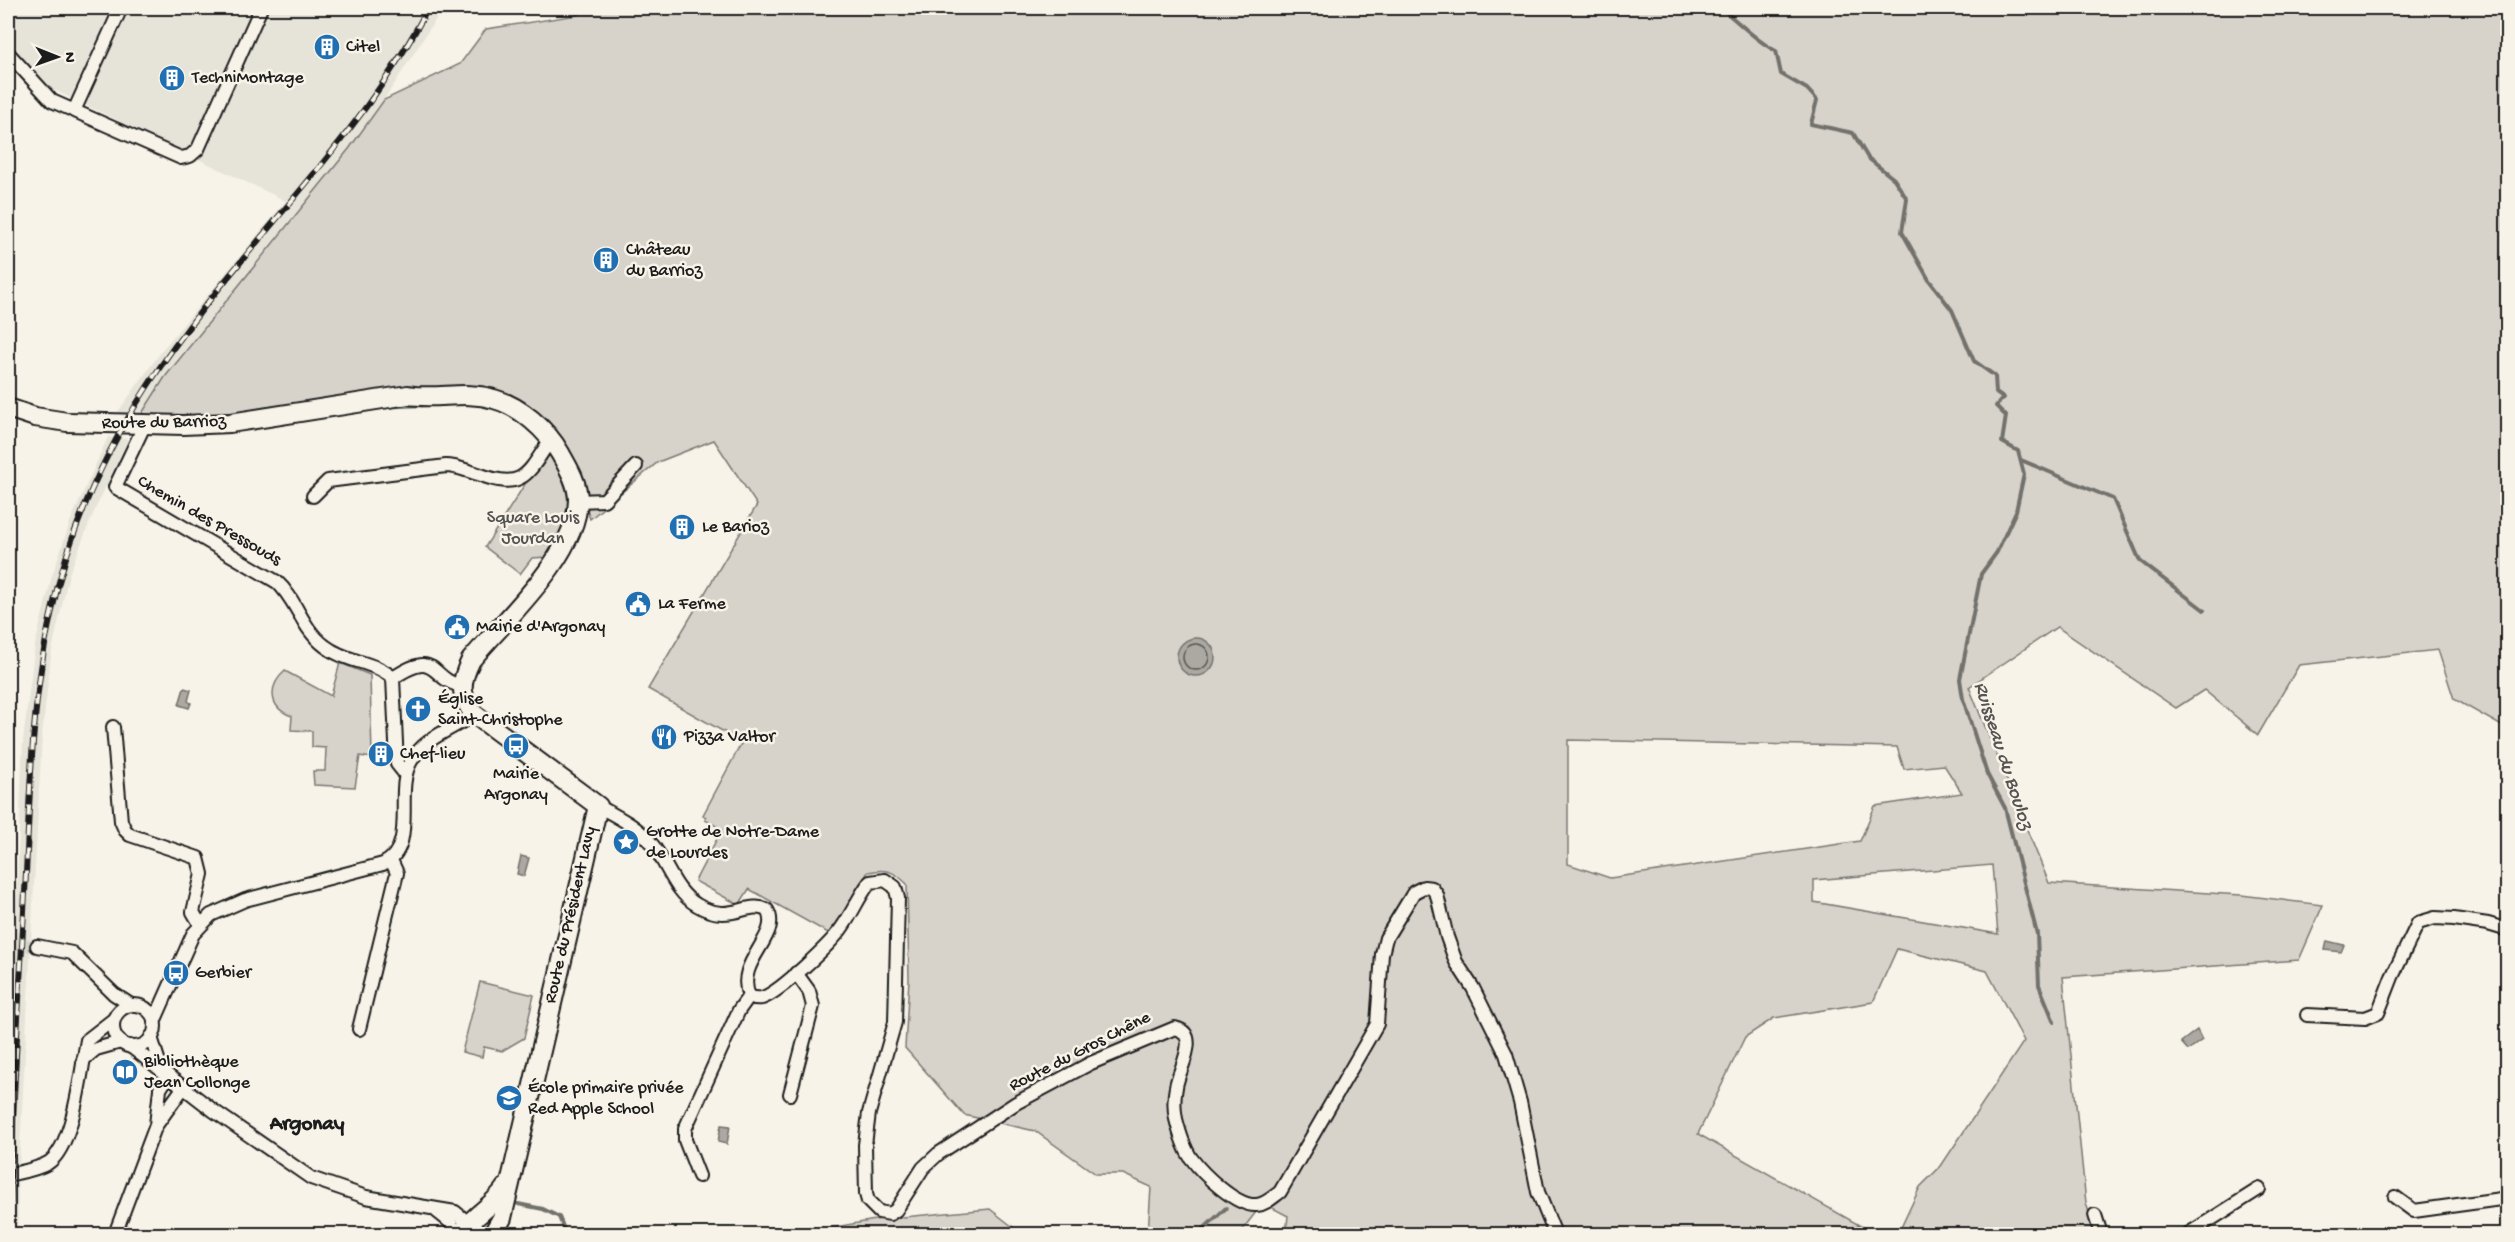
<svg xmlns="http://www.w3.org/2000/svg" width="2515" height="1242" viewBox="0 0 2515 1242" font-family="'Gochi Hand',sans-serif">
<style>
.built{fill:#e6e3d9}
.green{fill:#d7d3cb;stroke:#7a7874;stroke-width:1.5;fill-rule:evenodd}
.water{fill:#aca9a2;stroke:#72716c;stroke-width:1.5}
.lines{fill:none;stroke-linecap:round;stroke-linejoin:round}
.shore{stroke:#565452;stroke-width:1.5}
.stream{stroke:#72716c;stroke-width:4}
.street-tunnel{stroke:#d6d3c9;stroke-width:12;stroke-dasharray:12 6;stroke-linecap:butt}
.street-casing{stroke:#1c1c1c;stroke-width:16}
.secondary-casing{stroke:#1c1c1c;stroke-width:22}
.street{stroke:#f7f3e8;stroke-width:12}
.secondary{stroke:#f7f3e8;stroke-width:18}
.rail-casing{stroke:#1c1c1c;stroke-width:6}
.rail{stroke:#f7f3e8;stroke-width:4;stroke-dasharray:11;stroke-linecap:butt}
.labels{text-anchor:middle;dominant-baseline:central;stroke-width:5;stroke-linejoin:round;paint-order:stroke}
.poi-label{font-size:18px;fill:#1c1c1c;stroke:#f7f3e8;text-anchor:start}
.street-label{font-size:18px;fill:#1c1c1c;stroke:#f7f3e8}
.park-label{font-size:18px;fill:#545351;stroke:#f7f3e8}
.water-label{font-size:20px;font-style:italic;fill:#565452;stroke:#f7f3e8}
.quarter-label{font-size:21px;font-weight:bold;fill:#1c1c1c;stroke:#f7f3e8}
</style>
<rect width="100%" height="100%" fill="#f7f3e8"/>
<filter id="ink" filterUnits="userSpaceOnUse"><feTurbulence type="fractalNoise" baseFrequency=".0167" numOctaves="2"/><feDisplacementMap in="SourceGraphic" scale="12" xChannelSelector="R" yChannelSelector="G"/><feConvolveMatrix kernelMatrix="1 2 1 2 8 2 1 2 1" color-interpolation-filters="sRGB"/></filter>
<g filter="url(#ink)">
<g class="built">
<polygon points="8,8 443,8 384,100 349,149 165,377 139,418 115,416 163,349 286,201 52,89 8,43"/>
<polygon points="108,437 128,439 93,514 69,574 51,655 42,736 18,1185 18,1234 8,1234 8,1085 23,741 35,645 52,576 70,522"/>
</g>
<g class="green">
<path d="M576,8h1931v721l-53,-30 -16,-49 -139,15 -41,70 -54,-45 -28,18 -119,-81 -88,60 80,196 192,12 82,10 -24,55 -236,17 23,226 10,31h-198l22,-47 21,-21 83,-125 -37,-70 -90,-22 -24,53 -99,16 -29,19 -47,97 177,100h-586l-3,-1 2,-17 -25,-13 -24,31h-91l3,-47 -28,-13h-27l-61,-43 -71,-16 -59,-67 4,-69 -2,-95c-13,-13 -21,-16 -39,-12l-38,62 -81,-45 -10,16 -44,-24 27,-52 -17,-9 1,-3 -3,-2 39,-73 -94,-53 109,-184 -43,-65 -56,22 -68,57 -13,-40 -71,-76 -367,15 26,-41 184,-228 35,-49 76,-36 26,-35 92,-14zM1568,740l329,7 7,22 40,-4 18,28 -87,13 -15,35 -250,37 -42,-14zM1992,865l6,69 -184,-32v-22z"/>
<path d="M550,455c25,44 24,59 -2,102l-16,1 -12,16 -35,-27 52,-82z"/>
<path d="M340,663l30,12 2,83 -12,-2 -5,31 -41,-2 -1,-14h12l1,-23 -14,-1v-16l-21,-1 1,-14c-24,-8 -24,-30 -7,-45l46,25z"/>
<polygon points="8,950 14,950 8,1085"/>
<polygon points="480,982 534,995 524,1038 502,1051 484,1047 482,1057 462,1052"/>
<polygon points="990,1209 1022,1234 795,1234 881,1219"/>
</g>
<g class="water">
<circle cx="1196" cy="657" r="19"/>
<polygon points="184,688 191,690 188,701 191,703 189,708 179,705"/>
<polygon points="521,856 529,858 524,876 517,874"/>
<polygon points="2327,941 2344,945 2341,952 2325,950"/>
<polygon points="2197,1030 2202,1040 2188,1050 2181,1042"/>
<polygon points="721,1125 730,1126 727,1144 718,1142"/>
</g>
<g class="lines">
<circle class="shore" cx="1196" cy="657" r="13"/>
<g class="stream">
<path d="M1727,8l1,6c16,13 31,29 48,37l5,23 26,15 10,11 -6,24 42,9 15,25 26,21 13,20 -5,33 27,48 23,30 22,51 21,15 1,17 7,5 -7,8 10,10 -4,26 16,9 6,23 -8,37 -19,41 -16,22 -21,105 3,20 24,75 18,34 32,126 2,51 15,37"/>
<polyline points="2021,460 2113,499 2140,561 2204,610"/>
<polyline points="518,1204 543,1209 559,1217 566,1234"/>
<polyline points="1198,1234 1226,1208"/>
</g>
<polyline class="street-tunnel" points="8,944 37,946"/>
<defs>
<g id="street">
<polyline points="8,53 52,101 181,158 190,156 198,149 261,8"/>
<polyline points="74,111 121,8"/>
<path d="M144,426l-29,61 162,95c20,18 24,46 48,64 20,16 49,15 68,32l4,86 8,10"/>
<path d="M313,496l15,-15 118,-15c11,0 21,5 32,8 45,17 49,1 73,-35"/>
<polyline points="578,501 604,500 636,466"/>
<path d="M393,678c46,-31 36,2 69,8"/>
<polyline points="113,727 121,821 125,830 130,835 198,858 202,874 193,912 200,924"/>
<path d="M598,806c18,10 39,20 53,37 16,19 23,49 46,62 33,20 50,-5 70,5 16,26 -33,51 -18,86 4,2 8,3 13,2 17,-5 71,-56 81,-72 10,-14 16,-30 27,-44l15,-2 10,7 3,11 -3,124 -26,91 -4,32 1,49 2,7 11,11 11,2 6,-4 27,-42 15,-14 78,-51 75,-40 84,-35c27,6 3,42 1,59 -2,10 -2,22 0,32 3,12 8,29 15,39 11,15 45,49 66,47 9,-1 16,-8 23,-13l97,-168 5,-70 4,-16 28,-46 10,-5 8,1 5,7 10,42 9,25 17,26 33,66 14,48 18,90 17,42"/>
<polyline points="37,946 72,953 114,994 131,1005"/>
<circle cx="134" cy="1026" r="21"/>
<polyline points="2307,1015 2365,1018 2378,1013 2392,977 2418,923 2435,918 2454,919 2488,924 2508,930"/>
<path d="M154,1022l39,-88 18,-19 34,-15 138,-36c36,-18 10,-72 28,-103 15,-25 41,-31 63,-47"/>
<polyline points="359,1029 397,873 391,860"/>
<polyline points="151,1037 162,1072"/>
<polyline points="130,1046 214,1111 311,1178 366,1197 455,1212 472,1226 476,1234"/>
<polyline points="83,1060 96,1049 121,1042"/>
<polyline points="790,1094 813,1006 809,991 796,973"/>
<polyline points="157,1124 183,1088"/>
<path d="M8,1175c12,-3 28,-5 40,-12 26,-17 33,-92 39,-123l27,-21"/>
<polyline points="699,1176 685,1140 685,1129 739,1010 749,996"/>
<polyline points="2395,1197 2414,1211 2508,1198"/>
<polyline points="434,1209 449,1221 458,1234"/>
<polyline points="2095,1215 2101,1234"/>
<polyline points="115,1234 156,1125 160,1089 168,1076"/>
<polyline points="2188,1234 2259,1189"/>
</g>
<g id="secondary">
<path d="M8,408l27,9 32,5 116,3 47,-2 178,-28c29,5 57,-5 86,4 26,7 53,31 66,54 8,14 18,30 18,47 -1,55 -72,118 -107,160 -11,22 -12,35 3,54l124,92 -96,412 -9,16"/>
<path d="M462,1234c10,-19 31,-27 43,-46"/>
</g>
</defs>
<use href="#street" class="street-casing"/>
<use href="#secondary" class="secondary-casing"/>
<use href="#street" class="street"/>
<use href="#secondary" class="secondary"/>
<defs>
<path id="rail" d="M9,1234c2,-108 9,-215 15,-323 6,-98 5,-199 27,-296 17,-81 51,-158 96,-228 85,-133 208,-238 281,-379"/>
</defs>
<use href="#rail" class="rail-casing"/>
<use href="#rail" class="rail"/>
</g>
</g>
<defs>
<symbol id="building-disc" viewBox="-11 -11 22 22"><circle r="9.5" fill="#1f6fb2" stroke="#f7f3e8"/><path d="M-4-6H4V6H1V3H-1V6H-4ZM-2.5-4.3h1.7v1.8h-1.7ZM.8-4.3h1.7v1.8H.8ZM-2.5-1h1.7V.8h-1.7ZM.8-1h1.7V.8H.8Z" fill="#fff"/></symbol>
<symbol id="civic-disc" viewBox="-11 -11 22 22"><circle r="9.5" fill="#1f6fb2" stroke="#f7f3e8"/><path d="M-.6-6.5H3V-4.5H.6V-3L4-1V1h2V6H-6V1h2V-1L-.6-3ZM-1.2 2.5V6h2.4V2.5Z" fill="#fff"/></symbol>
<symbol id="church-disc" viewBox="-11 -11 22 22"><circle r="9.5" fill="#1f6fb2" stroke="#f7f3e8"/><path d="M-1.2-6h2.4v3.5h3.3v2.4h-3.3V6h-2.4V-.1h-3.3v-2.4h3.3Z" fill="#fff"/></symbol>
<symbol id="restaurant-disc" viewBox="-11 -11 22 22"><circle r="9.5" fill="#1f6fb2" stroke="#f7f3e8"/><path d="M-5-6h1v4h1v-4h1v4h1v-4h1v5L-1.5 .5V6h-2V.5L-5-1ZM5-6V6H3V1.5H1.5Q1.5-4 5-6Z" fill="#fff"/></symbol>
<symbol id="bus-disc" viewBox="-11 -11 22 22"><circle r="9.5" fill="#1f6fb2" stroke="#f7f3e8"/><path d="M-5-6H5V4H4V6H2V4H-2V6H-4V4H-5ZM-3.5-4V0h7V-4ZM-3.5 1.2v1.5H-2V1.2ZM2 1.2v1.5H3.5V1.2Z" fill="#fff"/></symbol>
<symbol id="sight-disc" viewBox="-11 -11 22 22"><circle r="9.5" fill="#1f6fb2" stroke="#f7f3e8"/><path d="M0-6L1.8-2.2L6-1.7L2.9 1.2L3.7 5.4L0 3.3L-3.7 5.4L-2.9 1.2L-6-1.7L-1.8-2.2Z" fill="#fff"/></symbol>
<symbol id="library-disc" viewBox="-11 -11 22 22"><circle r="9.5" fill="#1f6fb2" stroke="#f7f3e8"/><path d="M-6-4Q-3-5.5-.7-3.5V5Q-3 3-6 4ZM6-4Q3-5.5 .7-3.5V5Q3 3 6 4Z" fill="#fff"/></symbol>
<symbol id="school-disc" viewBox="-11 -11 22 22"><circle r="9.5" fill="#1f6fb2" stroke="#f7f3e8"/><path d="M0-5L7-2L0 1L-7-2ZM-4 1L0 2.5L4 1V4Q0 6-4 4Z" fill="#fff"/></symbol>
</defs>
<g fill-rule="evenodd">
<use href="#building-disc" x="312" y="32" width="30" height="30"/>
<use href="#building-disc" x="157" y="63" width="30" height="30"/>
<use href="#building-disc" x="591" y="245" width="30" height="30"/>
<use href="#building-disc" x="667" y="512" width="30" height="30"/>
<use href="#civic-disc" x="623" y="589" width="30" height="30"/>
<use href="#civic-disc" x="442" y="612" width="30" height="30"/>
<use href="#church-disc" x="403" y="694" width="30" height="30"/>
<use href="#restaurant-disc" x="649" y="722" width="30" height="30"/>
<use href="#bus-disc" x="501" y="731" width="30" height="30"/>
<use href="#building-disc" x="366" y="739" width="30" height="30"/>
<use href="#sight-disc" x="611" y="827" width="30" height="30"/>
<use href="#bus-disc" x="161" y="958" width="30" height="30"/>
<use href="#library-disc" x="110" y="1057" width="30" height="30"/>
<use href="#school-disc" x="494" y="1083" width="30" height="30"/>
</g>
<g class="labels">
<g class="poi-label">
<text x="346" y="47">Citel</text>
<text x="192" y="78">TechniMontage</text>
<text x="626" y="250">Château<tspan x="626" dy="21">du Barrioz</tspan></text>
<text x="702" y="527">Le Barioz</text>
<text x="658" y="604">La Ferme</text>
<text x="476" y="627">Mairie d'Argonay</text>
<text x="438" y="699">Église<tspan x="438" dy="21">Saint-Christophe</tspan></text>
<text x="684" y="737">Pizza Valtor</text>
<text x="400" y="754">Chef-lieu</text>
<text x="516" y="774" text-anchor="middle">Mairie<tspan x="516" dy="21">Argonay</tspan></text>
<text x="646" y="832">Grotte de Notre-Dame<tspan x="646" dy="21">de Lourdes</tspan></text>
<text x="195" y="973">Gerbier</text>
<text x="144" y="1062">Bibliothèque<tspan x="144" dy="21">Jean Collonge</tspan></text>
<text x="528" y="1088">École primaire privée<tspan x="528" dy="21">Red Apple School</tspan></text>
</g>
<g class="street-label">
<text transform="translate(164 423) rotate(-1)">Route du Barrioz</text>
<text transform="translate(209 521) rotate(30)">Chemin des Pressouds</text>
<text transform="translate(571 915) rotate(-77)">Route du Président Lavy</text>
<text transform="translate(1080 1052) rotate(-27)">Route du Gros Chêne</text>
</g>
<g class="park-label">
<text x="533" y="518">Square Louis<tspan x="533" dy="21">Jourdan</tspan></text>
</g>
<g class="water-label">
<text transform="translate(2002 756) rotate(72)">Ruisseau du Bouloz</text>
</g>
<g class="quarter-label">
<text x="307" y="1125">Argonay</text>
</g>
</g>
<rect width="2515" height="1242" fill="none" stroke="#f7f3e8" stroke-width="30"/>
<rect x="15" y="15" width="2485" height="1212" fill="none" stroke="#1c1c1c" stroke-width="2" filter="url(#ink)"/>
<g transform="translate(57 57) rotate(91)" stroke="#f7f3e8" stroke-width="4.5" paint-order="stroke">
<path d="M0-4.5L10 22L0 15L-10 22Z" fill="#1c1c1c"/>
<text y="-9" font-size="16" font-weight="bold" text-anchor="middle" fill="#1c1c1c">N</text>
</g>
</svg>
